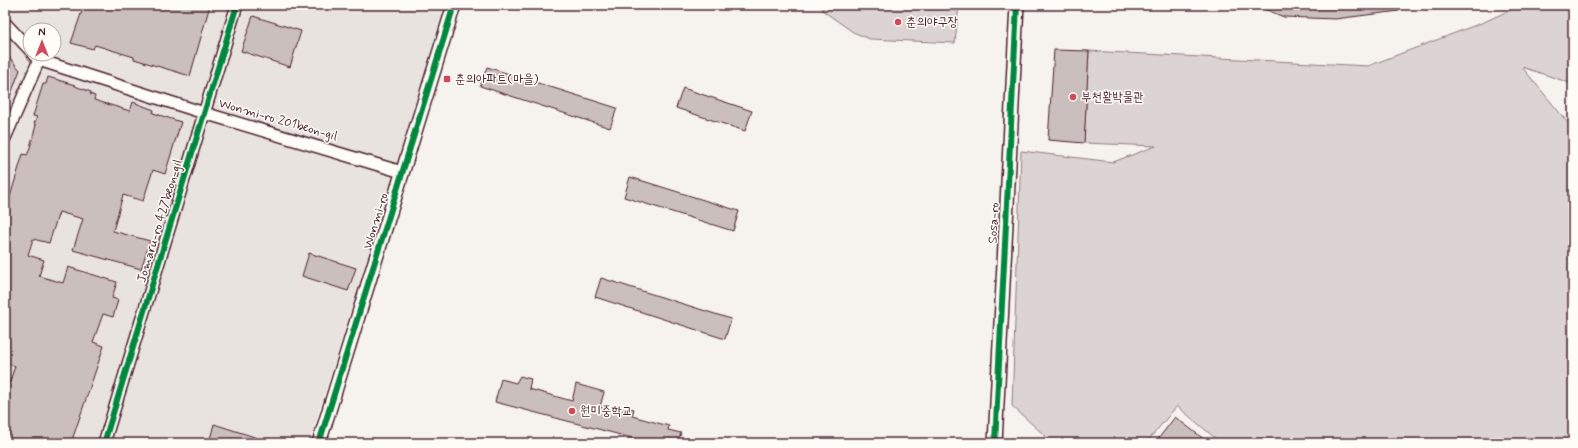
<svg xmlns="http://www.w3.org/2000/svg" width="1578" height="448" viewBox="0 0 1578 448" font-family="Mynerve,'Poor Story',sans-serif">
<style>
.built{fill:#e9e3e0;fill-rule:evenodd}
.green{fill:#dcd4d2;stroke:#937a7e}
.building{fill:#cbbfbe;stroke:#4a1f2b}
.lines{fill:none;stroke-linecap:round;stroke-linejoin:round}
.minor-casing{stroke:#4a1f2b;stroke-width:14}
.tertiary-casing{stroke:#4a1f2b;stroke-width:16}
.minor{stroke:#fdfcf7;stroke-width:11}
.tertiary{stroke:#fdfcf7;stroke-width:13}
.cycleway-casing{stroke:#fdfcf7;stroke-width:8}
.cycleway{stroke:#00873e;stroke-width:6}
.poi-dot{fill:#d1495b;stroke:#fdfcf7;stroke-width:1.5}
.labels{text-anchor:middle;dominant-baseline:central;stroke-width:3;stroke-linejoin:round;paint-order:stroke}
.poi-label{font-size:13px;fill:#4a1f2b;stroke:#fdfcf7;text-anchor:start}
.street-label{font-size:13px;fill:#4a1f2b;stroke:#fdfcf7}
</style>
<rect width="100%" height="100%" fill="#f6f3ef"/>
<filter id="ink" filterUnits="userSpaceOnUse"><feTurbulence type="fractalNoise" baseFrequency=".025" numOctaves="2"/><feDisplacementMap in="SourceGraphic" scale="8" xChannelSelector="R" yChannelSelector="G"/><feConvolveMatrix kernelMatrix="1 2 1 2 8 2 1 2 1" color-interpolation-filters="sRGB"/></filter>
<g filter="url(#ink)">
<path class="built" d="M5,5h442l-138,438h-304zM30,30h24v24h-24z"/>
<g class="green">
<polygon points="820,5 959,5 955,43 870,39 853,32 823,11"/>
<polygon points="1521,5 1573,5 1573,84 1522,67 1573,129 1573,443 1221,443 1177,406 1146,443 1053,443 1012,406 1021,151 1113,162 1156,146 1084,143 1089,51 1368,66 1484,22"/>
</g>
<g class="building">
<polygon points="84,5 210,5 190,76 134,59 134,57 95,45 93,49 71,43"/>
<polygon points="1254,5 1399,5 1399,11 1335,19 1284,17"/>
<polygon points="253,16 301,31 290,67 241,51"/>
<polygon points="1054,50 1089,51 1084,143 1048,140"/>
<polygon points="5,52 20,70 6,107 5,106"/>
<polygon points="487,67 617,108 610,128 480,86"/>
<polygon points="48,77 75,85 75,86 91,92 90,94 95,96 94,100 130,111 133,102 154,110 153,113 181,122 165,174 153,170 143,201 123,195 113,231 150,241 141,269 73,250 83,219 59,212 49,243 33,239 28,255 44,260 39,276 63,283 68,267 117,282 112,298 118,300 113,317 103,314 93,342 104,346 71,443 5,443 5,396 15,366 5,363 5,213 23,154 27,155 29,151 36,125 34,124 37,117 33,116 43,84 46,84"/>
<polygon points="683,88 752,111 745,131 676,108"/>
<polygon points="630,177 739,211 733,231 624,197"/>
<polygon points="309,253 356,268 348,291 302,276"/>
<polygon points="601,278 731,319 725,339 595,297"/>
<polygon points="520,376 531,379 529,389 572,401 576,384 604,392 600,407 622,413 624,407 634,409 632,416 669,426 668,430 681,433 678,443 651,443 495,402 501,379 516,383"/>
<polygon points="1175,417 1209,443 1155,443"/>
<polygon points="214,424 267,441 267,443 209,443"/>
</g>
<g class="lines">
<defs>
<g id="minor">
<polyline points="5,23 30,50"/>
<polyline points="33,54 39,60 204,113 402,172"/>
<polyline points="5,138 39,60"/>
<polyline points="104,443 237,5"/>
</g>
<g id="tertiary">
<polyline points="319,443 454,5"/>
<polyline points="995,443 1017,5"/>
</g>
</defs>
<use href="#minor" class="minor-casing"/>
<use href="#tertiary" class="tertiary-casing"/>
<use href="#minor" class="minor"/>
<use href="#tertiary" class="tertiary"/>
<defs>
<g id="cycleway">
<polyline points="104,443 237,5"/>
<polyline points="319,443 454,5"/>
<polyline points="995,443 1017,5"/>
</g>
</defs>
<use href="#cycleway" class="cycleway-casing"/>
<use href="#cycleway" class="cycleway"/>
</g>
</g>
<g class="poi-dot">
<circle cx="898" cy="22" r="4"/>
<rect x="443" y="75" width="8" height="8" rx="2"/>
<circle cx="1073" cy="97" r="4"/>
<circle cx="572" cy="411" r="4"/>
</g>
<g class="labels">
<g class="poi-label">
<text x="906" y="22">춘의야구장</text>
<text x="455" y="79">춘의아파트(마을)</text>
<text x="1081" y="97">부천활박물관</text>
<text x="580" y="411">원미중학교</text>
</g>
<g class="street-label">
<text transform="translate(278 120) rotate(16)">Wonmi-ro 201beon-gil</text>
<text transform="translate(160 221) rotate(-73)">Jomaru-ro 427beon-gil</text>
<text transform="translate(376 221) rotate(-73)">Wonmi-ro</text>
<text transform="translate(994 223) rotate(-87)">Sosa-ro</text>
</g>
</g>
<rect width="1578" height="448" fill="none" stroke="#fdfcf7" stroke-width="20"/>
<rect x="10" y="10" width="1558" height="428" fill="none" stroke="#4a1f2b" stroke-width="1.5" filter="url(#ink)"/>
<g transform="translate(42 42)"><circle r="19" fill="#fdfcf7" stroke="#b5a4a5"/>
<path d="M0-3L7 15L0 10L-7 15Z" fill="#d1495b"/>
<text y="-6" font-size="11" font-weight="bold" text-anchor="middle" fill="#4a1f2b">N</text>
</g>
</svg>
